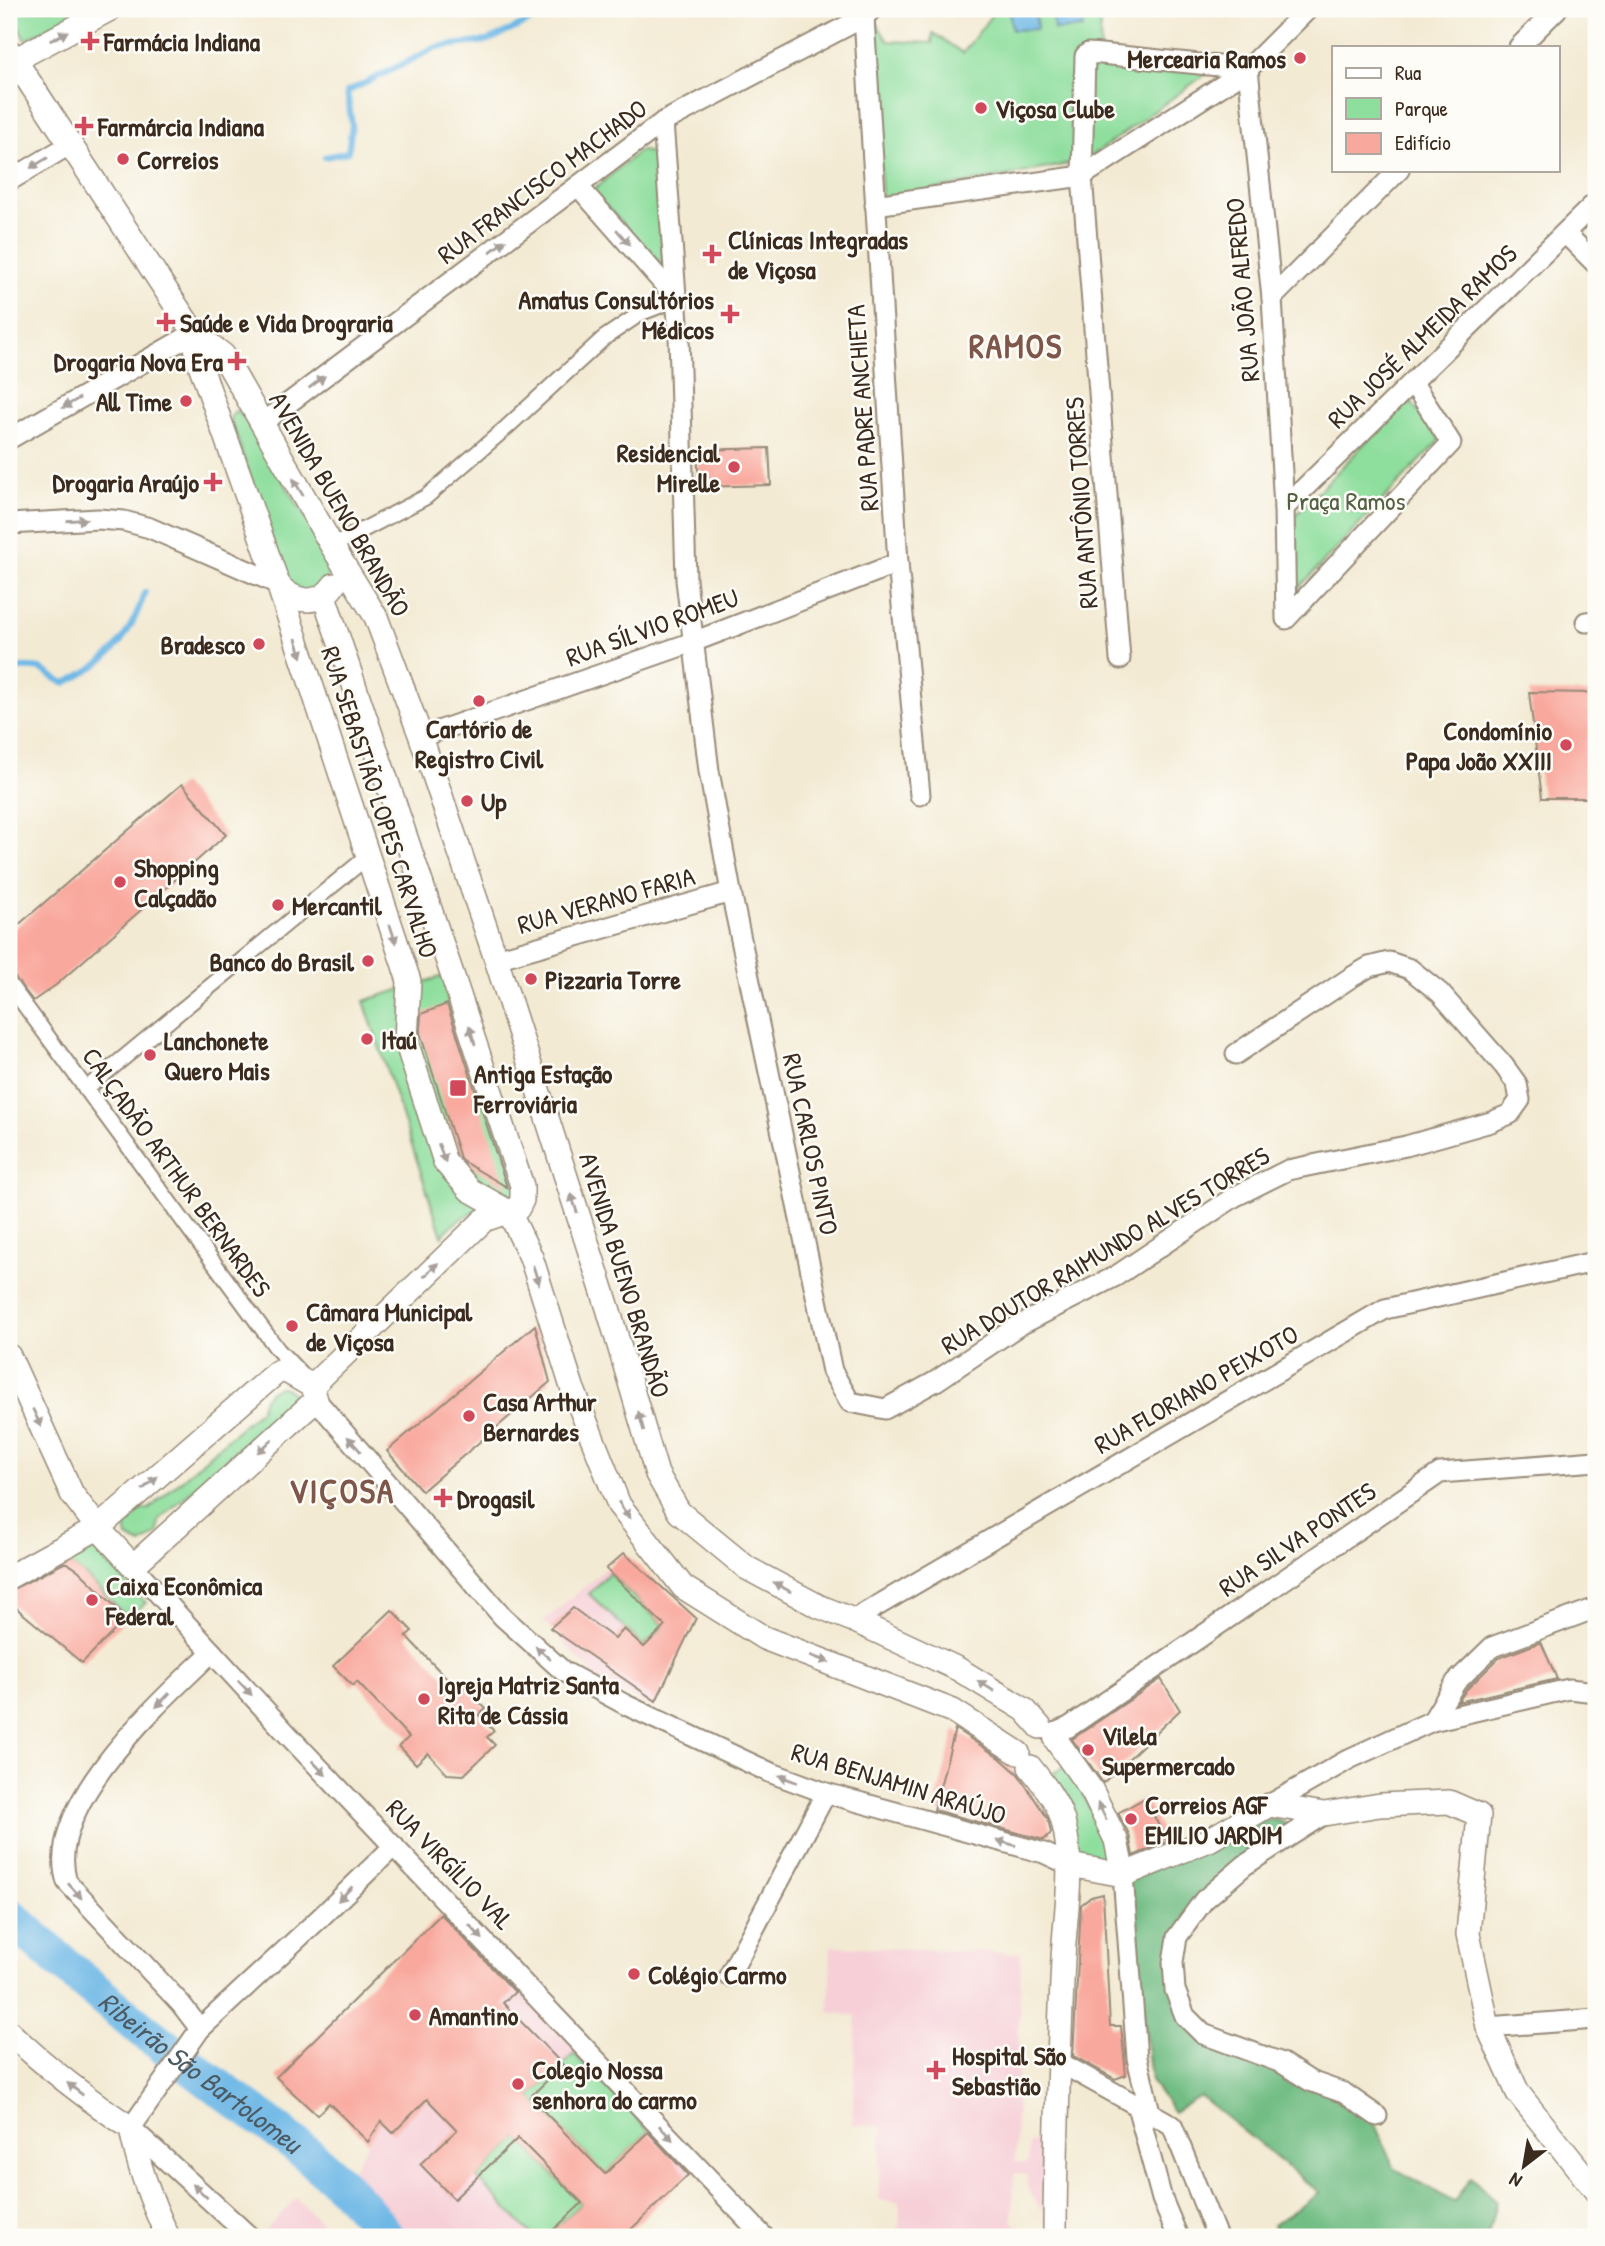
<svg xmlns="http://www.w3.org/2000/svg" width="1605" height="2246" viewBox="0 0 1605 2246" font-family="'Patrick Hand',sans-serif">
<style>
.built{fill:#f6cfd7}
.green{fill:#8ede9d;stroke:#64845e;stroke-width:2}
.forest{fill:#72bd84;stroke:#567451;stroke-width:2}
.water{fill:#6eb8e6;stroke:#547182;stroke-width:2}
.lines{fill:none;stroke-linecap:round;stroke-linejoin:round}
.stream{stroke:#6eb8e6;stroke-width:6}
.river{stroke:#6eb8e6;stroke-width:37}
.building{fill:#f9a89d}
.pedestrian-casing{stroke:#978a78;stroke-width:18}
.minor-casing{stroke:#978a78;stroke-width:23}
.tertiary-casing{stroke:#978a78;stroke-width:26}
.pedestrian{stroke:#fff;stroke-width:14}
.minor{stroke:#fff;stroke-width:19}
.tertiary{stroke:#fff;stroke-width:23}
.oneway{fill:#a79f9a}
.poi-dot{fill:#d1495b;stroke:#fdfcf7;stroke-width:2.5}
.labels{text-anchor:middle;dominant-baseline:central;stroke-width:5;stroke-linejoin:round;paint-order:stroke}
.poi-label{font-size:26px;font-weight:bold;fill:#3b2a1e;stroke:#fdfcf7;text-anchor:start}
.street-label{font-size:26px;fill:#3b2a1e;stroke:#fdfcf7}
.park-label{font-size:26px;fill:#546044;stroke:#fdfcf7}
.water-label{font-size:28px;font-style:italic;fill:#4d5c64;stroke:#fdfcf7}
.district-label{font-size:33px;font-weight:bold;letter-spacing:2px;fill:#7e564a;stroke:#fdfcf7}
</style>
<rect width="100%" height="100%" fill="#fdfcf7"/>
<filter id="ink" filterUnits="userSpaceOnUse"><feTurbulence type="fractalNoise" baseFrequency=".0143" numOctaves="2"/><feDisplacementMap in="SourceGraphic" scale="14" xChannelSelector="R" yChannelSelector="G"/><feConvolveMatrix kernelMatrix="1 2 1 2 8 2 1 2 1" color-interpolation-filters="sRGB"/></filter>
<filter id="wash" filterUnits="userSpaceOnUse"><feTurbulence type="fractalNoise" baseFrequency=".00686" numOctaves="4" result="noise"/><feDisplacementMap in="SourceGraphic" scale="28" xChannelSelector="R" yChannelSelector="G"/><feGaussianBlur stdDeviation="1.57" result="paint"/><feColorMatrix in="noise" values="0 0 0 0 0 0 0 0 0 0 0 0 0 0 0 0 0 1.4 0 .05"/><feComposite in="paint" operator="in"/></filter>
<g filter="url(#wash)">
<rect width="100%" height="100%" fill="#f3ead3"/>
<g class="built">
<polygon points="624,1553 696,1618 653,1708 599,1681 544,1621"/>
<polygon points="831,1946 1021,1953 1015,2162 1028,2163 1029,2144 1046,2131 1042,2212 1027,2186 1027,2175 1014,2173 1012,2221 1021,2230 1024,2237 899,2237 900,2202 878,2200 882,2127 853,2124 856,2016 829,2012"/>
<polygon points="518,1989 697,2166 623,2237 408,2237 370,2194 353,2169 381,2121"/>
<polygon points="296,2198 335,2237 259,2237"/>
</g>
<g class="green">
<polygon points="23,9 84,9 25,40 12,15"/>
<polygon points="996,9 1099,9 1101,55 1214,68 1085,161 882,199 872,16 888,41 932,43 933,33 963,53"/>
<polygon points="640,150 654,154 664,267 592,191"/>
<polygon points="1408,398 1440,440 1294,593 1293,518"/>
<path d="M236,410l9,8 83,137c4,25 -1,27 -22,39l-21,-16 -55,-160z"/>
<path d="M450,974l70,224c-30,8 -57,12 -78,38l-78,-235z"/>
<path d="M283,1387c9,4 13,9 12,19l-11,13 -15,2 -110,99 -1,13 -17,11 -14,-7 -3,-16 12,-10 13,-2 111,-99c3,-12 9,-23 23,-23z"/>
<path d="M94,1549l52,54 -19,15c-14,-14 -48,-56 -67,-55z"/>
<polygon points="609,1573 664,1626 644,1646 589,1594"/>
<polygon points="1069,1765 1119,1870 1078,1860 1043,1778"/>
<polygon points="574,2054 649,2131 605,2174 530,2097"/>
<polygon points="518,2138 581,2203 546,2237 534,2237 477,2178"/>
</g>
<polygon class="forest" points="1270,1818 1296,1827 1173,1935 1180,2017 1340,2098 1374,2122 1394,2168 1454,2202 1471,2177 1496,2202 1488,2235 1490,2237 1278,2237 1273,2225 1320,2193 1200,2096 1174,2112 1151,2081 1128,1881"/>
<g class="water">
<polygon points="1009,9 1035,9 1037,29 1012,30"/>
<polygon points="1052,9 1081,9 1083,28 1054,30"/>
</g>
<g class="lines">
<g class="stream">
<polyline points="325,157 348,152 352,125 347,92 437,47 487,41 556,9"/>
<path d="M19,668c33,-2 23,7 46,15 45,-20 65,-46 80,-91"/>
</g>
<path class="river" id="s1" d="M9,1915c61,57 126,110 193,160 61,46 142,98 184,162"/>
</g>
<g id="blocks">
<g class="building">
<polygon points="769,448 771,485 699,487 697,450"/>
<polygon points="1529,692 1596,693 1596,798 1542,798"/>
<polygon points="182,784 226,835 56,985 33,1001 9,970 9,933"/>
<polygon points="447,1004 507,1187 464,1162 460,1158 420,1033 421,1014"/>
<polygon points="535,1325 550,1382 422,1491 387,1451"/>
<polygon points="624,1553 696,1618 656,1701 550,1628 573,1608 615,1639 624,1629 644,1647 665,1626 606,1569"/>
<polygon points="64,1563 67,1563 78,1570 127,1618 82,1663 9,1602 9,1591"/>
<polygon points="392,1610 412,1631 406,1636 456,1688 461,1683 486,1709 479,1715 494,1731 487,1737 495,1745 464,1775 447,1774 428,1753 416,1764 399,1746 409,1737 357,1682 353,1686 333,1666"/>
<polygon points="1541,1642 1557,1679 1458,1702 1466,1690 1499,1658"/>
<polygon points="1161,1679 1180,1710 1103,1783 1072,1739"/>
<polygon points="955,1729 1000,1758 1018,1774 1048,1819 1051,1833 1044,1840 934,1810"/>
<polygon points="1145,1798 1167,1842 1133,1856 1129,1834 1118,1813"/>
<polygon points="1103,1894 1110,2026 1121,2026 1126,2075 1115,2079 1073,2056 1081,1905 1091,1897"/>
<polygon points="441,1914 515,1992 503,2003 563,2065 530,2097 605,2174 648,2132 688,2175 623,2237 546,2237 582,2203 518,2138 454,2199 420,2164 457,2130 427,2099 393,2133 381,2121 368,2142 329,2103 317,2115 276,2077"/>
</g>
</g>
</g>
<g filter="url(#ink)">
<use href="#blocks" fill-opacity="0" stroke="#978a78" stroke-width="2"/>
<g class="lines">
<defs>
<g id="pedestrian">
<polyline points="332,546 426,497 507,427 604,338 641,313 677,299"/>
<polyline points="9,984 278,1350 301,1374"/>
<polyline points="86,1089 367,857"/>
</g>
<g id="minor">
<polyline points="864,17 898,563 920,795"/>
<polyline points="1519,47 1557,9"/>
<polyline points="1248,69 1272,298 1284,508 1286,619 1451,443 1413,383"/>
<polyline points="663,122 679,336 686,580 709,771 731,892 832,1371 850,1402 885,1409 936,1381 1018,1326 1116,1276 1234,1197 1288,1170 1406,1146 1491,1122 1510,1114 1520,1100 1517,1084 1504,1066 1440,993 1410,969 1389,962 1369,967 1350,978 1236,1054"/>
<polyline points="9,181 69,145"/>
<polyline points="578,186 677,299"/>
<polyline points="875,205 1082,176 1248,69 1308,9"/>
<polyline points="1565,233 1596,264"/>
<polyline points="1272,298 1399,170"/>
<polyline points="262,423 663,122 864,17 871,10"/>
<polyline points="9,439 194,333"/>
<polyline points="1284,508 1596,202"/>
<polyline points="9,524 98,519 124,521 150,528 278,584"/>
<polyline points="1586,622 1596,621"/>
<polyline points="1120,659 1082,176 1085,56 1088,53 1101,54 1248,69"/>
<polyline points="421,737 693,642 898,563"/>
<polyline points="496,959 731,892"/>
<polyline points="316,1400 503,1617 563,1671 626,1705 769,1772 826,1793 1044,1853 1070,1865"/>
<polyline points="133,1566 289,1736 764,2237"/>
<polyline points="853,1620 1385,1309 1589,1263"/>
<polyline points="1432,1721 1456,1682 1492,1647 1596,1608"/>
<polyline points="1052,1734 1069,1727 1440,1473 1596,1461"/>
<polyline points="1269,1805 1351,1758 1432,1721 1569,1689 1596,1692"/>
<polyline points="1324,1814 1245,1865 1204,1900 1177,1937 1173,1962 1175,1990 1185,2016 1203,2034 1282,2063 1310,2081 1344,2093 1377,2116"/>
<polyline points="1123,1875 1137,2058 1150,2112"/>
<polyline points="729,1976 826,1793"/>
<polyline points="1488,2027 1596,2019"/>
<path d="M200,2029l-19,-25 -114,-122c-25,-76 95,-182 145,-230"/>
<polyline points="1059,2062 1172,2125 1217,2237"/>
<polyline points="1137,2106 1162,2199 1178,2237"/>
<polyline points="250,2237 131,2128 200,2029 321,1917 394,1846"/>
</g>
<g id="tertiary">
<polyline points="9,51 194,333 223,355 332,546 376,617 421,737 496,959 608,1308 657,1474 679,1512 747,1568 818,1606 853,1620 958,1669 1025,1710 1040,1727"/>
<polyline points="9,63 110,9"/>
<path d="M194,333l4,26 80,225c15,19 41,23 56,1"/>
<polyline points="278,584 409,981 406,1041 445,1162 470,1190 509,1212"/>
<polyline points="509,1212 531,1257 572,1387 619,1505 683,1587 764,1638 953,1711 1018,1753"/>
<polyline points="9,1356 72,1494 98,1528 133,1566 316,1400 312,1386 286,1371 277,1372 98,1528 9,1577"/>
<polyline points="312,1386 484,1220 518,1208 522,1200 522,1186 452,974 324,596"/>
<polyline points="1056,1740 1092,1791 1116,1840 1123,1875"/>
<path d="M1030,1767c12,15 28,35 33,54 12,46 2,92 0,138 -4,93 -8,186 -8,278"/>
<polyline points="1070,1865 1123,1875"/>
<polyline points="1123,1875 1209,1840 1269,1805 1324,1814 1380,1805 1449,1802 1479,1815 1468,1934 1488,2027 1518,2093 1596,2191"/>
<path d="M9,2032c38,36 78,67 122,96 7,39 20,73 37,109"/>
</g>
</defs>
<use href="#pedestrian" class="pedestrian-casing"/>
<use href="#minor" class="minor-casing"/>
<use href="#tertiary" class="tertiary-casing"/>
<use href="#pedestrian" class="pedestrian"/>
<use href="#minor" class="minor"/>
<use href="#tertiary" class="tertiary"/>
</g>
<defs><path id="oneway-solid" d="M-6-.8H1V-3.2L6.5 0L1 3.2V.8H-6Z" transform="scale(1.75)"/></defs>
<g class="oneway">
<use href="#oneway-solid" transform="translate(59 36) rotate(-28)"/>
<use href="#oneway-solid" transform="translate(39 163) rotate(149)"/>
<use href="#oneway-solid" transform="translate(623 237) rotate(49)"/>
<use href="#oneway-solid" transform="translate(498 246) rotate(-37)"/>
<use href="#oneway-solid" transform="translate(317 382) rotate(-37)"/>
<use href="#oneway-solid" transform="translate(71 403) rotate(150)"/>
<use href="#oneway-solid" transform="translate(298 487) rotate(-120)"/>
<use href="#oneway-solid" transform="translate(77 520) rotate(-4)"/>
<use href="#oneway-solid" transform="translate(299 648) rotate(72)"/>
<use href="#oneway-solid" transform="translate(393 934) rotate(71)"/>
<use href="#oneway-solid" transform="translate(472 1035) rotate(-108)"/>
<use href="#oneway-solid" transform="translate(442 1153) rotate(69)"/>
<use href="#oneway-solid" transform="translate(574 1203) rotate(-108)"/>
<use href="#oneway-solid" transform="translate(431 1270) rotate(-44)"/>
<use href="#oneway-solid" transform="translate(536 1275) rotate(72)"/>
<use href="#oneway-solid" transform="translate(37 1418) rotate(65)"/>
<use href="#oneway-solid" transform="translate(641 1421) rotate(-106)"/>
<use href="#oneway-solid" transform="translate(354 1444) rotate(-131)"/>
<use href="#oneway-solid" transform="translate(265 1446) rotate(138)"/>
<use href="#oneway-solid" transform="translate(150 1483) rotate(-41)"/>
<use href="#oneway-solid" transform="translate(624 1510) rotate(56)"/>
<use href="#oneway-solid" transform="translate(782 1587) rotate(-151)"/>
<use href="#oneway-solid" transform="translate(543 1653) rotate(-138)"/>
<use href="#oneway-solid" transform="translate(820 1659) rotate(20)"/>
<use href="#oneway-solid" transform="translate(986 1686) rotate(-148)"/>
<use href="#oneway-solid" transform="translate(245 1688) rotate(47)"/>
<use href="#oneway-solid" transform="translate(163 1700) rotate(134)"/>
<use href="#oneway-solid" transform="translate(319 1768) rotate(46)"/>
<use href="#oneway-solid" transform="translate(788 1779) rotate(-159)"/>
<use href="#oneway-solid" transform="translate(1102 1811) rotate(-116)"/>
<use href="#oneway-solid" transform="translate(1006 1843) rotate(-165)"/>
<use href="#oneway-solid" transform="translate(75 1891) rotate(48)"/>
<use href="#oneway-solid" transform="translate(345 1894) rotate(135)"/>
<use href="#oneway-solid" transform="translate(476 1932) rotate(47)"/>
<use href="#oneway-solid" transform="translate(75 2089) rotate(-142)"/>
<use href="#oneway-solid" transform="translate(666 2133) rotate(47)"/>
<use href="#oneway-solid" transform="translate(200 2191) rotate(-137)"/>
</g>
</g>
<g class="poi-dot">
<path d="M86.5 30.5h7v7h7v7h-7v7h-7v-7h-7v-7h7z"/>
<circle cx="1300" cy="58" r="7"/>
<circle cx="981" cy="108" r="7"/>
<path d="M80.5 115.5h7v7h7v7h-7v7h-7v-7h-7v-7h7z"/>
<circle cx="123" cy="159" r="7"/>
<path d="M708.5 243.5h7v7h7v7h-7v7h-7v-7h-7v-7h7z"/>
<path d="M726.5 303.5h7v7h7v7h-7v7h-7v-7h-7v-7h7z"/>
<path d="M162.5 311.5h7v7h7v7h-7v7h-7v-7h-7v-7h7z"/>
<path d="M233.5 350.5h7v7h7v7h-7v7h-7v-7h-7v-7h7z"/>
<circle cx="186" cy="401" r="7"/>
<circle cx="734" cy="467" r="7"/>
<path d="M209.5 471.5h7v7h7v7h-7v7h-7v-7h-7v-7h7z"/>
<circle cx="259" cy="644" r="7"/>
<circle cx="479" cy="701" r="7"/>
<circle cx="1566" cy="745" r="7"/>
<circle cx="467" cy="801" r="7"/>
<circle cx="120" cy="882" r="7"/>
<circle cx="278" cy="905" r="7"/>
<circle cx="368" cy="961" r="7"/>
<circle cx="531" cy="979" r="7"/>
<circle cx="367" cy="1039" r="7"/>
<circle cx="150" cy="1055" r="7"/>
<rect x="449" y="1079" width="18" height="18" rx="3.5"/>
<circle cx="292" cy="1326" r="7"/>
<circle cx="469" cy="1416" r="7"/>
<path d="M439.5 1487.5h7v7h7v7h-7v7h-7v-7h-7v-7h7z"/>
<circle cx="92" cy="1600" r="7"/>
<circle cx="424" cy="1699" r="7"/>
<circle cx="1088" cy="1750" r="7"/>
<circle cx="1131" cy="1819" r="7"/>
<circle cx="634" cy="1974" r="7"/>
<circle cx="415" cy="2015" r="7"/>
<path d="M932.5 2059.5h7v7h7v7h-7v7h-7v-7h-7v-7h7z"/>
<circle cx="518" cy="2084" r="7"/>
</g>
<g class="labels">
<g class="poi-label">
<text x="104" y="41">Farmácia Indiana</text>
<text x="1286" y="58" text-anchor="end">Mercearia Ramos</text>
<text x="995" y="108">Viçosa Clube</text>
<text x="98" y="126">Farmárcia Indiana</text>
<text x="137" y="159">Correios</text>
<text x="728" y="239">Clínicas Integradas<tspan x="728" dy="30">de Viçosa</tspan></text>
<text x="714" y="299" text-anchor="end">Amatus Consultórios<tspan x="714" dy="30">Médicos</tspan></text>
<text x="180" y="322">Saúde e Vida Drograria</text>
<text x="223" y="361" text-anchor="end">Drogaria Nova Era</text>
<text x="172" y="401" text-anchor="end">All Time</text>
<text x="720" y="452" text-anchor="end">Residencial<tspan x="720" dy="30">Mirelle</tspan></text>
<text x="199" y="482" text-anchor="end">Drogaria Araújo</text>
<text x="245" y="644" text-anchor="end">Bradesco</text>
<text x="479" y="728" text-anchor="middle">Cartório de<tspan x="479" dy="30">Registro Civil</tspan></text>
<text x="1552" y="730" text-anchor="end">Condomínio<tspan x="1552" dy="30">Papa João XXIII</tspan></text>
<text x="481" y="801">Up</text>
<text x="134" y="867">Shopping<tspan x="134" dy="30">Calçadão</tspan></text>
<text x="292" y="905">Mercantil</text>
<text x="354" y="961" text-anchor="end">Banco do Brasil</text>
<text x="545" y="979">Pizzaria Torre</text>
<text x="381" y="1039">Itaú</text>
<text x="164" y="1040">Lanchonete<tspan x="164" dy="30">Quero Mais</tspan></text>
<text x="474" y="1073">Antiga Estação<tspan x="474" dy="30">Ferroviária</tspan></text>
<text x="306" y="1311">Câmara Municipal<tspan x="306" dy="30">de Viçosa</tspan></text>
<text x="483" y="1401">Casa Arthur<tspan x="483" dy="30">Bernardes</tspan></text>
<text x="457" y="1498">Drogasil</text>
<text x="106" y="1585">Caixa Econômica<tspan x="106" dy="30">Federal</tspan></text>
<text x="438" y="1684">Igreja Matriz Santa<tspan x="438" dy="30">Rita de Cássia</tspan></text>
<text x="1102" y="1735">Vilela<tspan x="1102" dy="30">Supermercado</tspan></text>
<text x="1145" y="1804">Correios AGF<tspan x="1145" dy="30">EMILIO JARDIM</tspan></text>
<text x="648" y="1974">Colégio Carmo</text>
<text x="429" y="2015">Amantino</text>
<text x="952" y="2055">Hospital São<tspan x="952" dy="30">Sebastião</tspan></text>
<text x="532" y="2069">Colegio Nossa<tspan x="532" dy="30">senhora do carmo</tspan></text>
</g>
<g class="street-label">
<text transform="translate(542 181) rotate(-37)">RUA FRANCISCO MACHADO</text>
<text transform="translate(1242 290) rotate(-95)">RUA JOÃO ALFREDO</text>
<text transform="translate(1422 336) rotate(-44)">RUA JOSÉ ALMEIDA RAMOS</text>
<text transform="translate(862 408) rotate(-94)">RUA PADRE ANCHIETA</text>
<text transform="translate(1081 503) rotate(-94)">RUA ANTÔNIO TORRES</text>
<text transform="translate(340 504) rotate(60)">AVENIDA BUENO BRANDÃO</text>
<text transform="translate(652 627) rotate(-20)">RUA SÍLVIO ROMEU</text>
<text transform="translate(380 802) rotate(72)">RUA SEBASTIÃO LOPES CARVALHO</text>
<text transform="translate(606 900) rotate(-16)">RUA VERANO FARIA</text>
<text transform="translate(811 1144) rotate(78)">RUA CARLOS PINTO</text>
<text transform="translate(177 1172) rotate(54)">CALÇADÃO ARTHUR BERNARDES</text>
<text transform="translate(1105 1250) rotate(-31)">RUA DOUTOR RAIMUNDO ALVES TORRES</text>
<text transform="translate(625 1275) rotate(73)">AVENIDA BUENO BRANDÃO</text>
<text transform="translate(1196 1389) rotate(-30)">RUA FLORIANO PEIXOTO</text>
<text transform="translate(1297 1539) rotate(-34)">RUA SILVA PONTES</text>
<text transform="translate(899 1783) rotate(17)">RUA BENJAMIN ARAÚJO</text>
<text transform="translate(450 1864) rotate(46)">RUA VIRGÍLIO VAL</text>
</g>
<g class="park-label">
<text x="1346" y="500">Praça Ramos</text>
</g>
<g class="water-label">
<text stroke="none"><textPath href="#s1" startOffset="248">Ribeirão São Bartolomeu</textPath></text>
</g>
<g class="district-label">
<text x="1016" y="346">RAMOS</text>
<text x="342" y="1491">VIÇOSA</text>
</g>
</g>
<rect width="1605" height="2246" fill="none" stroke="#fdfcf7" stroke-width="35"/>
<rect x="1332" y="46" width="228" height="126" fill="#fdfcf7" stroke="#afa8a0" stroke-width="2"/>
<rect x="1346" y="68" width="35" height="10" fill="#ffffff" stroke="#afa8a0" stroke-width="2"/>
<text x="1395" y="80" font-size="21" fill="#3b2a1e">Rua</text>
<rect x="1346" y="98" width="35" height="21" fill="#8ede9d" stroke="#afa8a0" stroke-width="2"/>
<text x="1395" y="116" font-size="21" fill="#3b2a1e">Parque</text>
<rect x="1346" y="133" width="35" height="21" fill="#f9a89d" stroke="#afa8a0" stroke-width="2"/>
<text x="1395" y="150" font-size="21" fill="#3b2a1e">Edifício</text>
<g transform="translate(1524 2166) rotate(211)" stroke="#fdfcf7" stroke-width="5" paint-order="stroke">
<path d="M0-5L12 26L0 18L-12 26Z" fill="#3b2a1e"/>
<text y="-10" font-size="19" font-weight="bold" text-anchor="middle" fill="#3b2a1e">N</text>
</g>
</svg>
